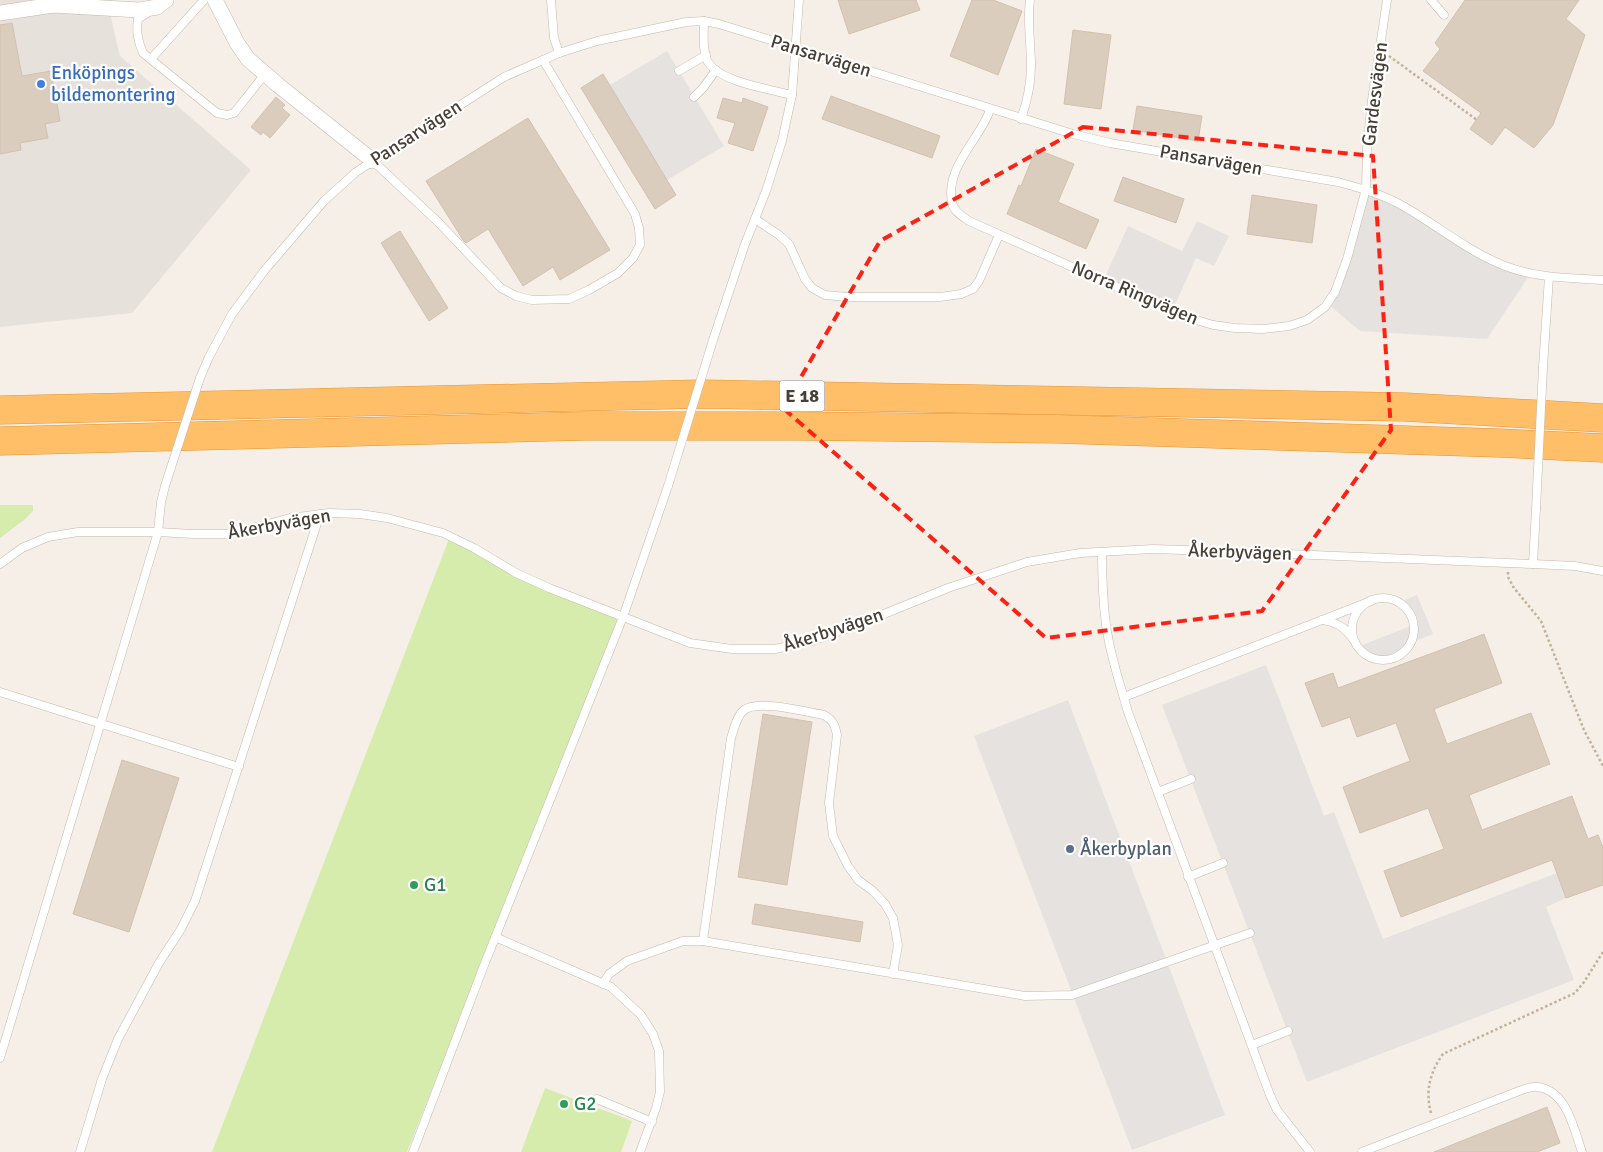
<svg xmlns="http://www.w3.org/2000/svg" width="1603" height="1152" viewBox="0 0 1603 1152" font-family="Signika,sans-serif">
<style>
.industrial{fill:#e7e1dc}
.green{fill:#d5ecad}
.parking{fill:#e5e2df}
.building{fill:#dacdbe;stroke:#d3c1ae}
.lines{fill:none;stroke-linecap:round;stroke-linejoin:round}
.service-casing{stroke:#c4b9ac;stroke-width:9}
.minor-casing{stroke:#c4b9ac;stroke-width:16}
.motorway-casing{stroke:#e9932d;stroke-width:29}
.path{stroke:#c4b199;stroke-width:2.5;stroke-dasharray:2.5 2.5;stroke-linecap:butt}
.service{stroke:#fff;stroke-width:8}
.minor{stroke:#fff;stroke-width:15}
.motorway{stroke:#ffbf68;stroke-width:28}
.service-bridge-casing{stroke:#c4b9ac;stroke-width:9;stroke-linecap:butt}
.service-bridge{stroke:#fff;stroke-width:8}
.marked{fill:none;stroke:#ff2214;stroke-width:4;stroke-dasharray:10 6;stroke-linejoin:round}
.shop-dot{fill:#3f7fe0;stroke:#fff;stroke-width:2}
.service-dot{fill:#5c6f8a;stroke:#fff;stroke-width:2}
.leisure-dot{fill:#2e9e5b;stroke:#fff;stroke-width:2}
.labels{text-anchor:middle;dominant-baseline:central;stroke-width:4.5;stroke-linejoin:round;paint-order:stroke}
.shield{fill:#fff;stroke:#7f7972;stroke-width:1}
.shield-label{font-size:18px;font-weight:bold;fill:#483f35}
.street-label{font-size:19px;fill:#483f35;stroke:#fff}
.shop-label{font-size:19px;fill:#366cbe;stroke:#fff;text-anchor:start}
.service-label{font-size:19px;fill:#4e5e75;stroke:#fff;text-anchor:start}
.leisure-label{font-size:19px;fill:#27864d;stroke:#fff;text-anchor:start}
</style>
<rect width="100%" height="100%" fill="#f5efe7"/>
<polygon class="industrial" points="0,0 112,0 111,18 120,56 251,170 132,313 0,327"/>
<g class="green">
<polygon points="0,505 33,505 33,511 24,520 0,538"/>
<polygon points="449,539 619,618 407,1152 212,1152"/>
<polygon points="545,1088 632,1121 621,1152 521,1152"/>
</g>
<g class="parking">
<polygon points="667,51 724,146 667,180 610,85"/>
<polygon points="1367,193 1400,209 1478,257 1529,276 1487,339 1360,331 1329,305 1342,286"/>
<polygon points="1197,221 1229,236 1214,266 1196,258 1173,309 1105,277 1128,226 1182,251"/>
<polygon points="1417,595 1433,634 1413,642 1416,629 1415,619 1409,609 1400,602"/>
<polygon points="1413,625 1409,643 1401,653 1390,658 1380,659 1370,657 1360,646"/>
<polygon points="1266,665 1324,816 1334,812 1383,939 1557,873 1566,898 1546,907 1574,980 1307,1082 1162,705"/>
<polygon points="1068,700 1225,1115 1132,1150 974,736"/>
</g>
<g class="building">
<polygon points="838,0 916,0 920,10 849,34"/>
<polygon points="972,0 993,0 1022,11 998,75 950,56"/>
<polygon points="1465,0 1579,0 1566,19 1585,35 1553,125 1534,148 1505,127 1492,145 1470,129 1481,113 1423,71 1440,49 1435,43"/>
<polygon points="12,23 22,76 51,71 60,121 45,124 48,138 20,143 21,150 0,154 0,25"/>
<polygon points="1073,30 1111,35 1101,109 1064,104"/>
<polygon points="603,74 676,195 655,209 581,88"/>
<polygon points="831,96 940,136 932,158 822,119"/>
<polygon points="276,97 285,105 282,108 290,115 270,138 263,132 261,135 251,127"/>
<polygon points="723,98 742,103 743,98 768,107 753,151 728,143 735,123 717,118"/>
<polygon points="1137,106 1202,116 1198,141 1133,130"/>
<polygon points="528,118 610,250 560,280 553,267 523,286 488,229 466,243 463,240 426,181"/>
<polygon points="1036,149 1074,164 1058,202 1099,220 1086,249 1007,214 1019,185 1021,186"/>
<polygon points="1123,177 1184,199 1176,223 1114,201"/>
<polygon points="1252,195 1317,205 1312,243 1247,234"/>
<polygon points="400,231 448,308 429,321 381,243"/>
<polygon points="1484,634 1502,683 1434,709 1447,744 1531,713 1550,764 1469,795 1482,830 1572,796 1588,839 1598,835 1603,847 1603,885 1566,898 1552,860 1401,917 1384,871 1444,849 1428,808 1360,833 1343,787 1410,761 1396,723 1357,737 1350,717 1322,727 1305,683 1333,673 1338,688"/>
<polygon points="763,714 812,722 787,885 738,877"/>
<polygon points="122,760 179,778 129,932 73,914"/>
<polygon points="755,904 863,922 860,942 752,924"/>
<polygon points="1547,1107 1560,1143 1537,1152 1434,1152"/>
</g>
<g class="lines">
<defs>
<g id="service">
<polyline points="551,0 554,38 559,53"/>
<polyline points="1431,0 1444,15"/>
<path d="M149,12l-11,7c-2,13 0,22 5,34l74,60 10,2 7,-2 31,-39"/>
<path d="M704,21c0,13 -2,27 3,39 10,22 63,29 85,35"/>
<polyline points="151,59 204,0"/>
<polyline points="679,71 706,55"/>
<polyline points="694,97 703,88 716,70"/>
<path d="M990,110c-10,29 -45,57 -38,92 1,9 10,14 17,19l211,94 33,10 22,3 28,1 26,-3 18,-6 18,-13 10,-15 12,-33 19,-70 1,-41 5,-48 15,-100"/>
<path d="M1021,119c6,-17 10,-35 10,-53 0,-22 -4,-44 -1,-66"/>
<polyline points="373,161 438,222 501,288 516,296 532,300 569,299 589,290 618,273 633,258 640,245 639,228 635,214 543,60"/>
<polyline points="755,219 779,235 789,244 805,279 812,288 825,295 847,297 940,297 961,294 973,289 979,281 999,235"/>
<polyline points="714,337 745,244 766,191 782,141 792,95 799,0"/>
<polyline points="1543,367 1549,277"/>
<path d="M200,378l9,-21 23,-43 32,-43 60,-70 32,-29 148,-95 55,-24 38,-12 89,-19 18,-1 15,3 354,110 37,9 228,39c22,6 44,12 65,24 34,19 64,45 102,60 31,12 65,12 98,14"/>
<path d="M1102,552c0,24 1,49 4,73 4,30 14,59 22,87l142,383 7,15 33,42"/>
<polyline points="0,564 22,548 48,537 78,532 158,532 193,534 226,534 261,526 290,518 329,513 360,514 387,518 443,533 474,548 516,573 549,588 690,643 732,649 775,649 812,641 852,627 948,588 1027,562 1080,553 1153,549 1213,551 1533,564 1575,566 1603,571"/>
<polyline points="1533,564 1536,509"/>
<circle cx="1383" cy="629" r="31"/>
<path d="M1322,620c14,2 23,7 31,19"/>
<polyline points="0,692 239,767"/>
<polyline points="1124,697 1371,601"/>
<polyline points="1158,792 1191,779"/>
<polyline points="1188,877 1223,863"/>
<polyline points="495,937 611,987 641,1015 653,1034 659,1051 660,1092 656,1108 640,1152"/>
<path d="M703,941l28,-203c3,-9 5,-21 13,-28 15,-11 62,2 80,5 9,5 11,10 13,20l-8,68 4,33 15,30 10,14 15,11 12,13 8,14 5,27 -5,29"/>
<polyline points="603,984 609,974 627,961 683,941 703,941 1025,996 1072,995 1250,933"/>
<polyline points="1252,1045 1288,1031"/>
<polyline points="0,1058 158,532 161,502 165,486"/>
<polyline points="597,1099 652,1122"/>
<polyline points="80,1152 102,1079 118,1039 159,963 181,929 195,901 320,514"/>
<polyline points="413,1152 483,968 623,617 668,486"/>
<path d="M1362,1152l157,-61c6,-2 13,-5 19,-4 29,4 36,42 44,65"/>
</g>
<g id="minor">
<polyline points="215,0 237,43 248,59 278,85 373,161"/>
<polyline points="0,13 53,5 139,10 157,7 166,0"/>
</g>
<g id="motorway">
<polyline points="0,410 702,394 1405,407 1603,418"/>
<polyline points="0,441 586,426 797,426 1056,429 1499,443 1603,448"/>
</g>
</defs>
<use href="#service" class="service-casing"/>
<use href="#minor" class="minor-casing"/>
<use href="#motorway" class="motorway-casing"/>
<g class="path">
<polyline points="1389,56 1477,120"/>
<polyline points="1508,572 1508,577 1514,588 1541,621 1584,730 1603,766"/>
<path d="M1431,1113c-6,-22 -1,-41 12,-59l132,-61 9,-11 19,-30"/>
</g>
<use href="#service" class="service"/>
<use href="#minor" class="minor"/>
<use href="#motorway" class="motorway"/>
<defs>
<g id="service-bridge">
<polyline points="165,486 200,378"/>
<polyline points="668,486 714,337"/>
<polyline points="1536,509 1543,367"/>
</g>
</defs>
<use href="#service-bridge" class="service-bridge-casing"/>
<use href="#service-bridge" class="service-bridge"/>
</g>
<path class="marked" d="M1083,127l290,29 18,274 -129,181 -216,27 -263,-230 97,-167z"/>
<circle class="shop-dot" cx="41" cy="84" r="5"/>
<circle class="service-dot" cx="1070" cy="849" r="5"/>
<g class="leisure-dot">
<circle cx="414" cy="885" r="5"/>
<circle cx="564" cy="1104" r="5"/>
</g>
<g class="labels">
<rect class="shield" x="779.5" y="380.5" width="45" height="31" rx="4"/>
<g class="shield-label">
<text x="802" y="396">E 18</text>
</g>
<g class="street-label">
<text transform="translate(821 56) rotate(17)">Pansarvägen</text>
<text transform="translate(1375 94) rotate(-83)">Gardesvägen</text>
<text transform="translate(416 133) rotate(-33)">Pansarvägen</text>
<text transform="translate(1211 160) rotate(10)">Pansarvägen</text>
<text transform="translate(1135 293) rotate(23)">Norra Ringvägen</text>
<text transform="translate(279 524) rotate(-10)">Åkerbyvägen</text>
<text transform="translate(1240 552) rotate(2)">Åkerbyvägen</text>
<text transform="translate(833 630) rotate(-18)">Åkerbyvägen</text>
</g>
<g class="shop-label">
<text x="51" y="73">Enköpings<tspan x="51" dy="22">bildemontering</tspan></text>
</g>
<g class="service-label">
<text x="1080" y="849">Åkerbyplan</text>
</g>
<g class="leisure-label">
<text x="424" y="885">G1</text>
<text x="574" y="1104">G2</text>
</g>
</g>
</svg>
